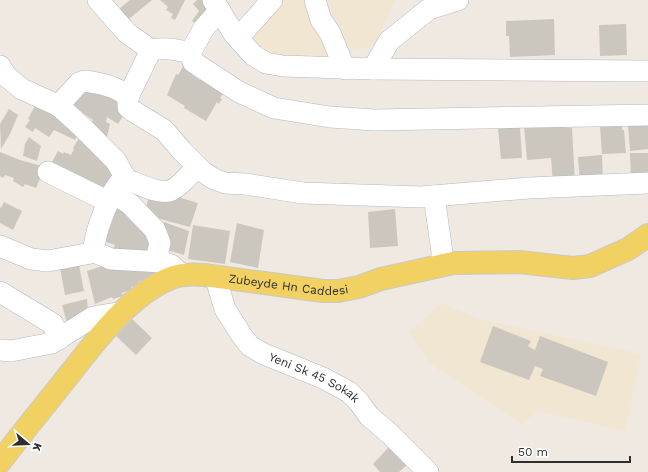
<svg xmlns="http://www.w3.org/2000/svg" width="648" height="472" viewBox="0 0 648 472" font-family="'Work Sans',sans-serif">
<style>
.education{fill:#f0e6d1}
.building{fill:#cbc7bf}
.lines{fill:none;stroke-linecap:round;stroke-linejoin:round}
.minor-casing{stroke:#b4b7c1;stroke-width:22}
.major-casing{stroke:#c9c9c9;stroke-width:24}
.minor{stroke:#fff;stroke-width:21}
.major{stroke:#f2d163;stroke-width:22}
.labels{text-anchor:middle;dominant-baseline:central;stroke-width:3;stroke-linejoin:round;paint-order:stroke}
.street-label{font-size:12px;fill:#2e2e2e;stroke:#fff}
</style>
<rect width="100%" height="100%" fill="#efe9e1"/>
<g class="education">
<polygon points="276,0 395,0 374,46 333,54 315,64 254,51 250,31"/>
<polygon points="442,303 479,319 641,354 625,431 538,411 523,425 429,363 409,332"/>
</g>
<g class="building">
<polygon points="130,0 152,0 124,23 115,12"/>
<polygon points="160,0 185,0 175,20 171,18 173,14 166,10 168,7"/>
<polygon points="197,0 209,0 216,8 201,27 192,21 199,11 193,4"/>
<polygon points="554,19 555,55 510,57 509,36 506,36 506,21"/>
<polygon points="626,24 627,55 600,56 599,25"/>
<polygon points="184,65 195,70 192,75 200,80 203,75 225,90 220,98 222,99 219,104 217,102 206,121 184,108 185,106 167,95 176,74 178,75"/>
<polygon points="83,88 102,88 127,110 118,124 107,117 106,122 110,124 107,137 87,129 93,120 68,103"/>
<polygon points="39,99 81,130 75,140 54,130 49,137 35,128 33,132 25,127 30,120 28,119"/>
<polygon points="9,109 18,115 10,134 1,149 0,124"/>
<polygon points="648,125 648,149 630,151 628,126"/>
<polygon points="622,126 622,130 624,130 626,153 602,154 600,127"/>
<polygon points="520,127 522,158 501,159 498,129"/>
<polygon points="524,127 561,127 572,128 575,183 553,184 551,158 527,160"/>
<polygon points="82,133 118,166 110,178 114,181 107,197 57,172 60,166 52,162 58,151 63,154 64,152 71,155 74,149 73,148"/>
<polygon points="29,137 41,146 37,161 23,156 25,144"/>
<polygon points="0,152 20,160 42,166 42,174 36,188 25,184 23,187 13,181 14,178 5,175 3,178 0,176"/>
<polygon points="630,153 648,153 648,178 631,179"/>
<polygon points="602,155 603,181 580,182 578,157"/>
<polygon points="182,190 181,198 198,203 190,227 145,215 149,193"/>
<polygon points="115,199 146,226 153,260 113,249 115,245 99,240"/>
<polygon points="4,202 22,211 13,230 0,223 0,207 1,208"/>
<polygon points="395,209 398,246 370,248 368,212"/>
<polygon points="164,222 189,231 184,255 161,248"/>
<polygon points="237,223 264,230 258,268 230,262"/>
<polygon points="193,225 230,231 225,264 188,259"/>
<polygon points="78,260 84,291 65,295 59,263"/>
<polygon points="105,265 156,271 157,275 149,278 148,277 138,282 139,284 131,287 131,290 122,293 123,296 113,299 112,297 95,304 87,271"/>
<polygon points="87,299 88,312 67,323 62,305"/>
<polygon points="132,319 152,338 136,355 116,336"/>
<polygon points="493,326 531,341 528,346 535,350 540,336 608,362 596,396 540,376 543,369 535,366 529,380 480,362"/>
<polygon points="390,446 408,464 399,472 380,472 373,464"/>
</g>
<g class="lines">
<defs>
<g id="minor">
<path d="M98,0l29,33 24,17c14,-3 26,-1 39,3l3,9 46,30 35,16 56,9 45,3 273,-5"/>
<polyline points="213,0 234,34 253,55 266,63 283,66 373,69 648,71"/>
<polyline points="315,0 321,20 330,33 345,69"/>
<polyline points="238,38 272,0"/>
<polyline points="190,53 204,28 220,10"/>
<polyline points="0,66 6,76 22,89 59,106 82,127 116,161 126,179"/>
<polyline points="373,69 389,41 429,9 458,0"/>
<polyline points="128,97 151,50"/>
<path d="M58,106l21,-23 5,-2c15,2 33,5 44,16v10l5,4 31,19 18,21 21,21 11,7 11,4 20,1 58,9 118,4 108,-9 119,-5"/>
<polyline points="48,172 109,202"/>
<polyline points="113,193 130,204 155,230 160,243 158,251 159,262"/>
<polyline points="434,196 442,252 442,265"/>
<path d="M0,246l31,13 17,2 43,-8c4,-6 4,-14 6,-21 5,-16 14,-41 26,-53h3c11,4 30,15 43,12 9,-2 22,-18 28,-25"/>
<polyline points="92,251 111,259 162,262 171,265 182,275"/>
<path id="s1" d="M215,276l10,33 17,27 8,10 14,8 59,24 26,14 10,10 10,14 21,18 38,38"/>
<polyline points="0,292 53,324 59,339"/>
<polyline points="0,350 11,351 52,343 93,317 123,312"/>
</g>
<g id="major">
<path id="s2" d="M0,462c20,-26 40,-51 61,-77 29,-36 65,-89 110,-107 10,-4 22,-4 33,-3l119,16h15l21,-4 22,-8 72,-16 66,-1 54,6 17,-2 38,-17 20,-14"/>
</g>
</defs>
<use href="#minor" class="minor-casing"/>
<use href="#major" class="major-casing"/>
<use href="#minor" class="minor"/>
<use href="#major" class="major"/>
</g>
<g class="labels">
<g class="street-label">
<text stroke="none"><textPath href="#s2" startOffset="372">Zubeyde Hn Caddesi</textPath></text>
<text stroke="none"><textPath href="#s1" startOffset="151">Yeni Sk 45 Sokak</textPath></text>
</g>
</g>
<g transform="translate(28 444) rotate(109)" stroke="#ffffff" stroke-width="3" paint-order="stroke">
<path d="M0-3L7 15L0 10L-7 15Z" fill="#2e2e2e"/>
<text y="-6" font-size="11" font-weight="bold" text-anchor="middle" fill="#2e2e2e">K</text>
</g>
<path d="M512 456v6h118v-6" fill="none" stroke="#2e2e2e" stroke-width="2"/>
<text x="518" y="456" font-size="12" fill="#2e2e2e" stroke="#ffffff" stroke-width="3" paint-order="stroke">50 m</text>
</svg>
